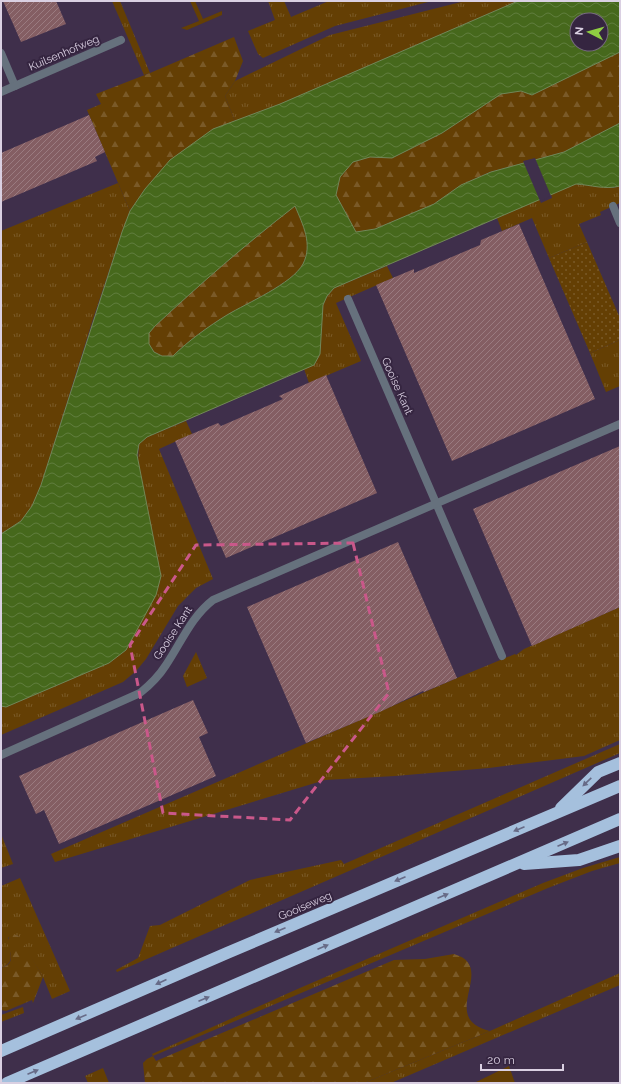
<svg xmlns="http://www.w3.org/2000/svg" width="621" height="1084" viewBox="0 0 621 1084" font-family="Raleway,sans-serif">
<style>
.grass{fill:url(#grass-tufts)}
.forest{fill:url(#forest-firs)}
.park{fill:url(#park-dots)}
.garden{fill:#643f04}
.water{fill:url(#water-waves);stroke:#728757;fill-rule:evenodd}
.pier{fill:#3f2f4b}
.building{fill:url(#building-hatch)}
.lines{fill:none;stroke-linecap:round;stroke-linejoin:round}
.street{stroke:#66717d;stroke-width:8}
.highway{stroke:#a5c0dd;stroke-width:12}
.oneway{fill:#676b87}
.marked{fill:none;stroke:#ca588a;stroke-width:3;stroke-dasharray:8 5;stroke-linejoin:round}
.labels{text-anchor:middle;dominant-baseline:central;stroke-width:4;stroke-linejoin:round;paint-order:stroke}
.street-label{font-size:11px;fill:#dad0e2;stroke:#352540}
</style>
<defs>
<pattern id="grass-tufts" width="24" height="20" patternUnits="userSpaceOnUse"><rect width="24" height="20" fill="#643f04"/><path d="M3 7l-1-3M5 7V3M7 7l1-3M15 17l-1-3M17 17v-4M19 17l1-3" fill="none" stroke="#7a5a28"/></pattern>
<pattern id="forest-firs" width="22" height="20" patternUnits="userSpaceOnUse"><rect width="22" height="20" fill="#643f04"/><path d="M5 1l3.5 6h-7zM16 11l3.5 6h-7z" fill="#7a5a28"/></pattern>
<pattern id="park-dots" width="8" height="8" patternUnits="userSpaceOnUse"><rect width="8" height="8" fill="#643f04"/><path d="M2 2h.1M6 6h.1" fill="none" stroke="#7a5a28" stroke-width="1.8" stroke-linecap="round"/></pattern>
<pattern id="water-waves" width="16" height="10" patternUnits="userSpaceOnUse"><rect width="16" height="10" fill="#46681c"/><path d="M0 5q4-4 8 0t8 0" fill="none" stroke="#607d3d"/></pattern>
<pattern id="building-hatch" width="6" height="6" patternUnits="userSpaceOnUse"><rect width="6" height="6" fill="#845e63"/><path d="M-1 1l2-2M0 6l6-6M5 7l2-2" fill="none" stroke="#9a7b80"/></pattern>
</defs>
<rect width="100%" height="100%" fill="#3f2f4b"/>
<g class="grass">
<polygon points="112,1 120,1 150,73 144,75"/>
<polygon points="268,1 284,1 291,17 329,1 432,1 335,26 263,58 258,54 248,31 275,20"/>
<polygon points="465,1 518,1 280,104 235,121 225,96 235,81 330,35"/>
<polygon points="118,183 130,211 122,232 93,319 41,485 32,506 21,521 1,534 1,231"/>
<polygon points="576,184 613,188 620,186 620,203 600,212 601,215 579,224 587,242 549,258 532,218 502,231 497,218 539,199 541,203 552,198 551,194"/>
<polygon points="387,266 393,278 336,303 361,361 309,383 304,369 314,365 320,354 323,305 327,296 334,288"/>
<polygon points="620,340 620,386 606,392 590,353"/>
<polygon points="186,421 192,434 159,449 213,579 196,588 178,606 146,659 136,671 123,682 1,735 1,706 6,707 109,663 126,650 139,444 147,437"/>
<polygon points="620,607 620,740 584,756 489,768 395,776 325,780 55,862 51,854 457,678 515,654 516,655 524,649"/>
<polygon points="196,652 207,678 187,687 183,676"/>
<polygon points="620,744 620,753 117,972 116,970 138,958 150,926 160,925 250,880 341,860 344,864"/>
<polygon points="1,834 13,864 1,868"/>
<polygon points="620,857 620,863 592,871 548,888 153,1056 152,1054 293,991 543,883 583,868"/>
<path d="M20,878l50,113 -18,8 -9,-22 -25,-41c-4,-2 -7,-1 -10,2 0,13 10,24 -7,30v-82z"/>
<polygon points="620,973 620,985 391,1083 364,1083 490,1031"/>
<polygon points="23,1007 24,1013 1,1022 1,1015"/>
<polygon points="103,1068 109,1083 88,1083 85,1076"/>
</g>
<g class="forest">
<polygon points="234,37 243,61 235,81 225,96 235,121 213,129 145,189 130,211 87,110 101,104 96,94 150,73"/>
<polygon points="620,52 620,123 564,152 490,172 461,185 434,204 375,229 356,232 336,195 340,177 353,162 370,157 392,158 442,133 501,94 521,91 532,95"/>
<path d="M295,206c8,18 18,38 8,58 -11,20 -57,39 -76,51 -18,11 -39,26 -54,41h-11l-8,-4 -5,-8v-11l6,-7c45,-42 91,-82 140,-120z"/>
<path d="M14,934l4,2 3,3 22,38 -10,26 -1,-3 -26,11 -5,-1v-42c16,-5 9,-15 6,-26l3,-7z"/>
<path d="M454,954c45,13 -18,64 36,77l-126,52h-219l-2,-20 4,-4 6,-3 3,5 238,-101 31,-1z"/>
</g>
<polygon class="park" points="587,242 620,318 620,340 590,353 549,258"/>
<g class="garden">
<polygon points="190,1 195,1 203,19 222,11 222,15 187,30 181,28 199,21"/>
<polygon points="509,1066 515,1083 474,1083"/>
</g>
<path class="water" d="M518,1h102v51l-88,43 -11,-4 -20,3 -59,39 -50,25 -22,-1 -17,5 -13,15 -4,18 20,37 19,-3 59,-25 27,-19 30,-13 73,-20 56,-29v63c-15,4 -29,-1 -44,-2l-242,104 -7,8 -4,9 -3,49 -6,11 -167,72 -8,7 -2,11 24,121 -5,19 -30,55 -17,13 -103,44 -5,-1v-172l20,-13 11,-15 9,-21 81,-253 8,-21 15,-22 25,-29 43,-31 67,-25zM577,20h24v24h-24zM295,206c8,19 18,38 8,58 -11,20 -56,39 -76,51 -18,11 -39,26 -54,41h-11l-8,-4 -5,-8v-11l6,-7c45,-42 91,-82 140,-120z"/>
<polygon class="pier" points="535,158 551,196 540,201 523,161"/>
<g class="building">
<polygon points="3,1 56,1 66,24 21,42"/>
<polygon points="89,115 105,152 95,157 97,161 1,202 1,153"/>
<polygon points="519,224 595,399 452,461 376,285 414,269 414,273 480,245 481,240"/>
<polygon points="326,375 377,493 226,558 175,441 218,423 221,426 283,399 279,396"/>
<polygon points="620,446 620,607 532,646 473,509"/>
<polygon points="398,542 457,678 424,692 423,691 382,711 306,743 247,607"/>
<polygon points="193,700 208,733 199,737 216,776 59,844 44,810 36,814 19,776"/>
</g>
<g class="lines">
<g class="street">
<polyline points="1,53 15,86"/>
<polyline points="1,92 121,40"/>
<polyline points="613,206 620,223"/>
<polyline points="348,299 502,656"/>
<path d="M1,755l139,-62c10,-8 19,-17 26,-28 15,-22 25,-48 47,-65l407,-176"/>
</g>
<g class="highway">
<polyline points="561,808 598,772 620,763"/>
<polyline points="524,864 579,860 620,846"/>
<polyline points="1,1051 227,953 620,786"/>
<polyline points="7,1083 620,819"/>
</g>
</g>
<defs><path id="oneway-solid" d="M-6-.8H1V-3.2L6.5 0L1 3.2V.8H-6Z"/></defs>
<g class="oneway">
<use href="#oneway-solid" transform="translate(587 782) rotate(136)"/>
<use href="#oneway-solid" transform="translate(519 829) rotate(157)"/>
<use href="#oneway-solid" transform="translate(563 844) rotate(-23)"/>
<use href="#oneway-solid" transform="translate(400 879) rotate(157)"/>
<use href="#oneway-solid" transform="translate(443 896) rotate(-23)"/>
<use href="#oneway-solid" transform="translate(280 930) rotate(157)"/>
<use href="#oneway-solid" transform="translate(323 947) rotate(-23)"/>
<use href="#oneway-solid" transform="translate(161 982) rotate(156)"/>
<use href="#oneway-solid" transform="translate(204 999) rotate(-23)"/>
<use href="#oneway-solid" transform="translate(81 1017) rotate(157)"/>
<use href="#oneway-solid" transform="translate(33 1072) rotate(-23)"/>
</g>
<path class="marked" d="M353,543l36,150 -99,127 -127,-7 -33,-168 66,-100z"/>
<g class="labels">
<g class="street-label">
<text transform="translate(64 53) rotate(-23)">Kuilsenhofweg</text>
<text transform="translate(397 386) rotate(66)">Gooise Kant</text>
<text transform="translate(173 633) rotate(-57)">Gooise Kant</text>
<text transform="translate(305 906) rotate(-23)">Gooiseweg</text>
</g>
</g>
<rect width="621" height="1084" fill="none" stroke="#dad0e2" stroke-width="4"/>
<g transform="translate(589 32) rotate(276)"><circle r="19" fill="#352540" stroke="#776981"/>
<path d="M0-3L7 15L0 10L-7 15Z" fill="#8fcd42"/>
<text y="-6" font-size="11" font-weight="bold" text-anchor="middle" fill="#dad0e2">N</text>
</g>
<path d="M481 1064v6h82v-6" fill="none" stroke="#dad0e2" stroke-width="2"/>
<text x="487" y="1064" font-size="12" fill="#dad0e2" stroke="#352540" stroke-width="3" paint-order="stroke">20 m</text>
</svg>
